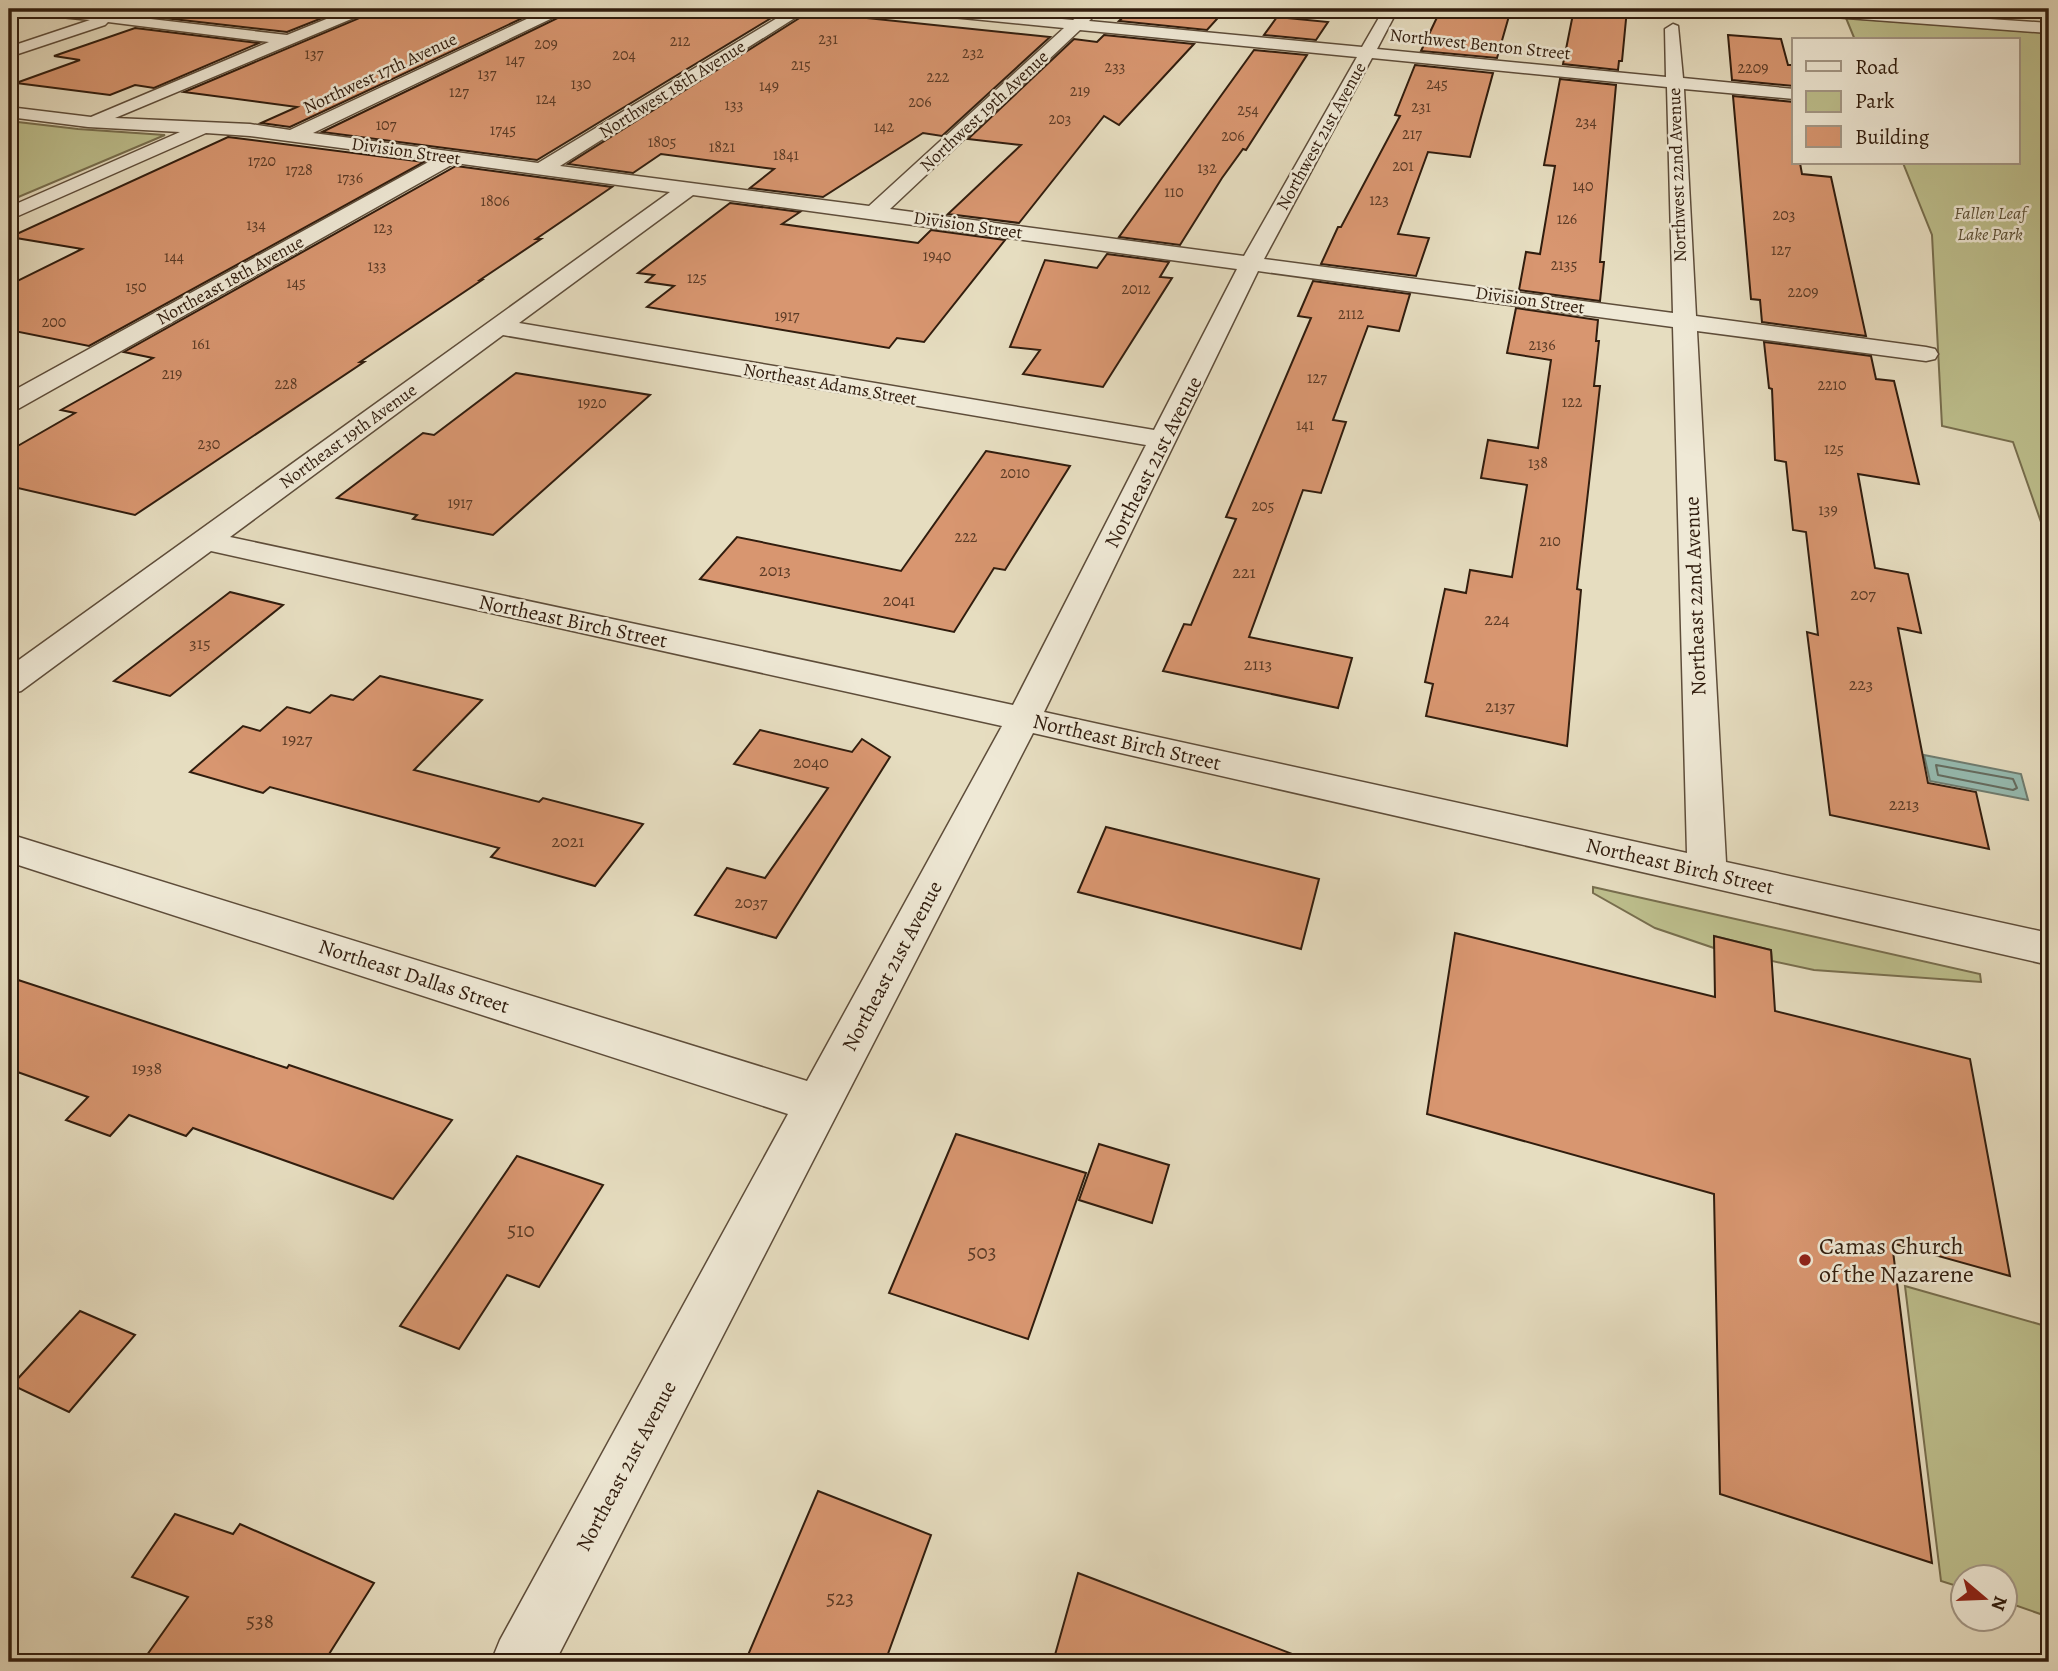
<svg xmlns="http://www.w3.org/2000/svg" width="2058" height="1671" viewBox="0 0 2058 1671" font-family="Alegreya,serif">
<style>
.green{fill:#bdbf8d;stroke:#776e4e;stroke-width:2}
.water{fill:#96bcb2;stroke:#6e7c70;stroke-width:2}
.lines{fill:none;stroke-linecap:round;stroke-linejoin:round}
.shore{stroke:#646c60;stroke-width:2}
.building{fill:#d89670;stroke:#311d0e;stroke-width:2}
.minor-casing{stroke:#5e4d3a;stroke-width:3}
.minor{fill:#efe9d6;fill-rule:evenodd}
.poi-dot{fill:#8f2418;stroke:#efe9d6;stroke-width:2.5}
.labels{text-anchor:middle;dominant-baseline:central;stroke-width:5;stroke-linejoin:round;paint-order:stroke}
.far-number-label{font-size:16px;fill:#5b3b26}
.far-street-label{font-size:18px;fill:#311d0e;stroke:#efe9d6}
.far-park-label{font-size:18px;font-style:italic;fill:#5b4e34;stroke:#efe9d6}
.number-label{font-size:18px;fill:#5b3b26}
.street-label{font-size:21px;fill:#311d0e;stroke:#efe9d6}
.near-number-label{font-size:21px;fill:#5b3b26}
.near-poi-label{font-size:24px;fill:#311d0e;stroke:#efe9d6;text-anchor:start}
</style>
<rect width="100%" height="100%" fill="#e6ddc0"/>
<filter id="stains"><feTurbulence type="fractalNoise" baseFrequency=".00286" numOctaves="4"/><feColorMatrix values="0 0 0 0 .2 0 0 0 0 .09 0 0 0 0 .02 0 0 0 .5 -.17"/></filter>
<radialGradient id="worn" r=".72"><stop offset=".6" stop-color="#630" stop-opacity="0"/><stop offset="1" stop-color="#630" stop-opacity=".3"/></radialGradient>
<g class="green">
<polygon points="1846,18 2049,33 2049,545 2013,442 1942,426 1932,235 1903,163 2018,163 2018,40 1855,40"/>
<polygon points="9,121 78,129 165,135 9,201"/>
<polygon points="1593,887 1980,974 1981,982 1814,970 1772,961 1771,950 1714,936 1714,948 1655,928 1593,893"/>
<polygon points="1905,1286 2049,1327 2049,1617 2006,1602 2006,1576 1964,1576 1963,1588 1941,1581"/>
</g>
<polygon class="water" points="1924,755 2021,774 2028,800 1930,781"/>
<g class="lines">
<polygon class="shore" points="1936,765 2013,779 2017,788 2013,790 1938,775"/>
</g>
<g class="building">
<polygon points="189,9 345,9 287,32 164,18"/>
<polygon points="373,9 542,9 290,127 261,123 297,107 184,92 369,14"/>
<polygon points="570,9 786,9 537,160 322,132 566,14"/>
<polygon points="1132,9 1226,9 1207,30 1119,21"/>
<polygon points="1441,9 1511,9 1497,58 1421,51"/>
<polygon points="1574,9 1627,9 1622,61 1619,61 1618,70 1563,64"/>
<polygon points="809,12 1050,37 942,136 923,133 823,197 750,188 774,169 661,154 633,173 568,164"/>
<polygon points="1277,17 1328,22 1316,40 1264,35"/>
<polygon points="135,28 259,43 154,88 135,85 110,95 16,83 80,60 54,56"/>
<polygon points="1104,35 1194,44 1119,125 1104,116 1019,223 948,214 1021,145 968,139 1074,39 1097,42"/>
<polygon points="1728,35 1781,39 1788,65 1794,65 1794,86 1732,80"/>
<polygon points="1254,50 1307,55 1246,150 1243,149 1222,178 1180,245 1119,237"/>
<polygon points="1415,65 1493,73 1470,157 1428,152 1398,234 1429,238 1416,276 1321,264 1338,227 1341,227 1400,116 1395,115"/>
<polygon points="1560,79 1616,85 1600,262 1604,262 1600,301 1519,290 1526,252 1540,254 1555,166 1544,165"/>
<polygon points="1733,96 1794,102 1794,163 1800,163 1802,174 1831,177 1866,336 1762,322 1760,300 1751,299"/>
<polygon points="228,137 424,162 89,346 9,330 9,285 82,249 10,237"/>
<polygon points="456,166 612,187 536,239 541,239 480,280 482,280 360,362 364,362 135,515 9,486 9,451 75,413 61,410 153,358 124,352"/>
<polygon points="730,203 800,212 782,224 918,243 931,230 1005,240 924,342 897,338 889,348 647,307 674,286 646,282 654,275 638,273"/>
<polygon points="1107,254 1169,262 1160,277 1172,278 1103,387 1023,374 1040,350 1010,347 1045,260 1097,268"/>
<polygon points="1313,281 1410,294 1399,331 1368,326 1333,420 1346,422 1321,493 1303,490 1249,637 1352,658 1338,708 1163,671 1184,624 1191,625 1236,519 1226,517 1311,318 1298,316"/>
<polygon points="1516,308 1598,320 1596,341 1599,341 1594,386 1600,386 1577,589 1581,590 1567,746 1426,716 1433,684 1425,682 1445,589 1466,593 1470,570 1512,577 1527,485 1481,478 1488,440 1538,448 1551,360 1507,353"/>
<polygon points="1764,342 1871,356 1876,379 1894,381 1919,484 1858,474 1875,568 1908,574 1921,633 1898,628 1928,783 1976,792 1989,849 1830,815 1807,632 1818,635 1806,532 1793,530 1786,462 1775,460 1772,389 1769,388"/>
<polygon points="516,373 650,395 493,535 413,519 417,515 337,498 423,433 434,435"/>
<polygon points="986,451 1070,466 1005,570 994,568 954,632 700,579 737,537 901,571"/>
<polygon points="230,592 283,605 170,696 114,681"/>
<polygon points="380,676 482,700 414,770 539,802 543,798 643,824 595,886 491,857 499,848 270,787 263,793 190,772 243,726 260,731 287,707 310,713 331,695 353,700"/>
<polygon points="760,730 852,752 862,739 890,757 776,938 695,915 727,868 765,878 828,788 734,764"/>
<polygon points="1106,827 1319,879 1301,949 1078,892"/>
<polygon points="1455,933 1715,997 1714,936 1771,950 1775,1011 1970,1059 2010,1276 1892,1243 1932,1563 1720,1494 1714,1194 1427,1114"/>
<polygon points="9,977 287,1068 289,1065 452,1120 393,1199 193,1128 186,1136 129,1115 110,1136 66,1120 88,1097 9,1069"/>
<polygon points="956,1134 1086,1173 1028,1339 889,1293"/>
<polygon points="1099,1144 1169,1165 1152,1223 1079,1200"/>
<polygon points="517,1156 603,1185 539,1287 507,1275 459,1349 400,1326"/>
<polygon points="80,1311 135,1335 69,1412 12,1385"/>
<polygon points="818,1491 931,1535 885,1662 745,1662"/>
<polygon points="175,1514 233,1534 240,1524 374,1583 324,1662 142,1662 188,1597 132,1577"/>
<polygon points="1078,1573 1303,1658 1302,1662 1053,1662"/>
</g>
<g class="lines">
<defs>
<g id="minor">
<path d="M15,9h50l222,26 64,-26h19l-2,3 -253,106 135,6 40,6 258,-121h19l-2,3 -252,121 225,30 254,-154h17l-249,157 309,40 195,-178 -152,-15 -7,-4h51l117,11 15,-11 8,5 -7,7 273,26 22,-38h14l-21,40 289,28 -1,-48 8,-5 5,2 5,52 111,11v10l-110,-10 12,227 230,31 9,2 3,5 -3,5 -9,2 -229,-30 29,531 323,71v32l-1016,-232 -478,929h-64l9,-22 288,-526 -779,-252v-28l798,247 195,-355 -791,-175 -190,140 -12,3v-27l661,-475 -215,-29 -437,246 -9,2v-18l423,-233 -182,-24 -44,-3 -197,87v-13l171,-75 -92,-5 -79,-10v-10l82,10 178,-75 -161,-20 -3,3 -96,32v-10l81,-27 -68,-7zM1080,30l277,27 -113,199 -354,-47zM1372,58l295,29 6,226 -409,-54zM693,195l544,74 -83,161 -635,-107zM1258,271l415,56 14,526 -643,-141zM503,335l643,110 -133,260 -783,-168z"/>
<polygon points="1773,9 1841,9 2049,23 2049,33 1780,13"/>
</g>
</defs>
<use href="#minor" class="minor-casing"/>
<use href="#minor" class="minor"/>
</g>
<circle class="poi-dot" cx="1805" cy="1260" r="7"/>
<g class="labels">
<g class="far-number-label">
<text x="828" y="39">231</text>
<text x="680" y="41">212</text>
<text x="546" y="44">209</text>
<text x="973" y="53">232</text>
<text x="314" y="54">137</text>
<text x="624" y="55">204</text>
<text x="515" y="60">147</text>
<text x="801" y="65">215</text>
<text x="1115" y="67">233</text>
<text x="1753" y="68">2209</text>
<text x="487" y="74">137</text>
<text x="938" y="77">222</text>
<text x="581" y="84">130</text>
<text x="1437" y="84">245</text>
<text x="769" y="86">149</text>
<text x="1080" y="91">219</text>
<text x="459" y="92">127</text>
<text x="546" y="99">124</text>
<text x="920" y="102">206</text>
<text x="734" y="105">133</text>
<text x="1421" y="107">231</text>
<text x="1248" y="110">254</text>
<text x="1060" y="119">203</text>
<text x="1586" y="122">234</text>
<text x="386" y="125">107</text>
<text x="884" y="127">142</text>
<text x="503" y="130">1745</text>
<text x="1412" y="134">217</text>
<text x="1233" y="136">206</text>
<text x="662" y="142">1805</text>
<text x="722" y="147">1821</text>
<text x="786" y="155">1841</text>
<text x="262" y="161">1720</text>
<text x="1403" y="166">201</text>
<text x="1207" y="168">132</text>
<text x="299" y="170">1728</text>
<text x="350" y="178">1736</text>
<text x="1583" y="186">140</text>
<text x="1174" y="192">110</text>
<text x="1379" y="200">123</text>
<text x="495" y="201">1806</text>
<text x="1784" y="215">203</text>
<text x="1567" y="219">126</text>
<text x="256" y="225">134</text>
<text x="383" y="228">123</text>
<text x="1781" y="250">127</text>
<text x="937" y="256">1940</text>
<text x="174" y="257">144</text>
<text x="1564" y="265">2135</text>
<text x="377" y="266">133</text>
<text x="697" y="278">125</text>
<text x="296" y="283">145</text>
<text x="136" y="287">150</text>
<text x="1136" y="289">2012</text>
<text x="1803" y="292">2209</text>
<text x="1351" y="314">2112</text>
<text x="787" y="316">1917</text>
<text x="54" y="322">200</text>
<text x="201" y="344">161</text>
<text x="1542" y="345">2136</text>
<text x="172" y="374">219</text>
<text x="1317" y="378">127</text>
<text x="286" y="384">228</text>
<text x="1832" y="385">2210</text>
<text x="1572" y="402">122</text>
<text x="592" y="403">1920</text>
<text x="1305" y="425">141</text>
<text x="209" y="444">230</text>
<text x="1834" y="449">125</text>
<text x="1538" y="463">138</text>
<text x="1015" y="473">2010</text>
<text x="460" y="503">1917</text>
<text x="1263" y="506">205</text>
<text x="1828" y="510">139</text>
<text x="966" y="537">222</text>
<text x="1550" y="541">210</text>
</g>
<g class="far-street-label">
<text transform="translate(1480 44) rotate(6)">Northwest Benton Street</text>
<text transform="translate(380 73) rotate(-25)">Northwest 17th Avenue</text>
<text transform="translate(672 89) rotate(-32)">Northwest 18th Avenue</text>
<text transform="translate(984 111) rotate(-43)">Northwest 19th Avenue</text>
<text transform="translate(1321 136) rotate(-61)">Northwest 21st Avenue</text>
<text transform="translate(406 151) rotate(8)">Division Street</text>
<text transform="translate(1677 175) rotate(-92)">Northwest 22nd Avenue</text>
<text transform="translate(968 225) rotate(8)">Division Street</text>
<text transform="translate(230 280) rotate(-29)">Northeast 18th Avenue</text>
<text transform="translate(1530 300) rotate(8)">Division Street</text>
<text transform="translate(830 384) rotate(10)">Northeast Adams Street</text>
<text transform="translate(348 436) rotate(-36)">Northeast 19th Avenue</text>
</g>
<g class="far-park-label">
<text x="1990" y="213">Fallen Leaf<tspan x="1990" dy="21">Lake Park</tspan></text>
</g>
<g class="number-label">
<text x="775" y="570">2013</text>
<text x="1244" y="572">221</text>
<text x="1863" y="594">207</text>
<text x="899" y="600">2041</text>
<text x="1497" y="619">224</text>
<text x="200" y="643">315</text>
<text x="1258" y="664">2113</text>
<text x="1861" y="684">223</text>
<text x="1500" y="706">2137</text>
<text x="297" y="739">1927</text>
<text x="811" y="762">2040</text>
<text x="1904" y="804">2213</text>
<text x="568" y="841">2021</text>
<text x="751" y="902">2037</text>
<text x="147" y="1068">1938</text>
</g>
<g class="street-label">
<text transform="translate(1153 462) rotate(-63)">Northeast 21st Avenue</text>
<text transform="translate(1695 596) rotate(-92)">Northeast 22nd Avenue</text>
<text transform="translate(573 621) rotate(12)">Northeast Birch Street</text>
<text transform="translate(1127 742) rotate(13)">Northeast Birch Street</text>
<text transform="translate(1680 866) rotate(13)">Northeast Birch Street</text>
<text transform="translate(892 966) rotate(-62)">Northeast 21st Avenue</text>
<text transform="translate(414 976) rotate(18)">Northeast Dallas Street</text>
<text transform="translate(626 1466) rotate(-62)">Northeast 21st Avenue</text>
</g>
<g class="near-number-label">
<text x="521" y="1230">510</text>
<text x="982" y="1252">503</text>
<text x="840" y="1598">523</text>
<text x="260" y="1621">538</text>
</g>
<g class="near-poi-label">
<text x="1819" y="1246">Camas Church<tspan x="1819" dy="28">of the Nazarene</tspan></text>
</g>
</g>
<rect width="2058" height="1671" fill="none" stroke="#e6ddc0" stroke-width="35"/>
<rect x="10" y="10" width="2037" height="1650" fill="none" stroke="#311d0e" stroke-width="3.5"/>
<rect x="18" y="18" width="2023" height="1636" fill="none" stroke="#311d0e" stroke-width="2"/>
<rect x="1792" y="38" width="228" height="126" fill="#efe9d6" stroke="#a39786" stroke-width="2"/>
<rect x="1806" y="61" width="35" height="10" fill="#efe9d6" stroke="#a39786" stroke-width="2"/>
<text x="1855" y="74" font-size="21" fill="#311d0e">Road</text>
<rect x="1806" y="91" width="35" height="21" fill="#bdbf8d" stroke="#a39786" stroke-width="2"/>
<text x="1855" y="108" font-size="21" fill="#311d0e">Park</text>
<rect x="1806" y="126" width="35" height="21" fill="#d89670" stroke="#a39786" stroke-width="2"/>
<text x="1855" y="144" font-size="21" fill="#311d0e">Building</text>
<g transform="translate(1984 1598) rotate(109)"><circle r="33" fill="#efe9d6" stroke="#a39786" stroke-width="2"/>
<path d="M0-5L12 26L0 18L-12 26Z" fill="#8f2418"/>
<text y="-10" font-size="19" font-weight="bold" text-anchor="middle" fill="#311d0e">N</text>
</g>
<rect width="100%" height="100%" filter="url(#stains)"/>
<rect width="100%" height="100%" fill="url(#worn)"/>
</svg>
